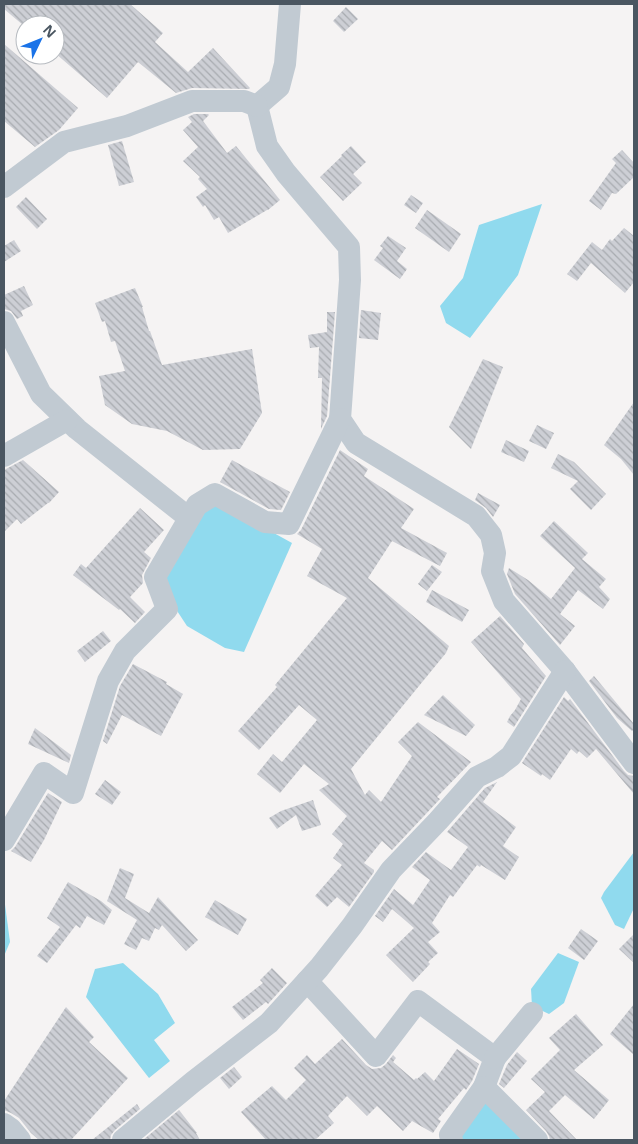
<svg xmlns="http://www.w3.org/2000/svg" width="638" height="1144" viewBox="0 0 638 1144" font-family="'Noto Sans',sans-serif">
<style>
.water{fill:#90daee}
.building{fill:url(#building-back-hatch)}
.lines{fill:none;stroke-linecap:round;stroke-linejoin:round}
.minor{stroke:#c1cad2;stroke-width:22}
</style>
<defs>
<pattern id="building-back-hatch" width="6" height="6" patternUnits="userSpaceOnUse" patternTransform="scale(1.25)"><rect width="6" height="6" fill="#cdcfd5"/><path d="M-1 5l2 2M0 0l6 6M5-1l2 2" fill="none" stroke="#a8abb0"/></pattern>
</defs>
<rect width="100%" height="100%" fill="#f5f3f3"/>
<g class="water">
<polygon points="542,204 518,275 470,338 446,323 440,306 463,278 479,225"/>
<polygon points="205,503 229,508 292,543 244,652 225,648 187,626 160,585"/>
<polygon points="634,852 634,908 624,929 615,925 601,898 604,892"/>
<polygon points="4,897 10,942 4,956"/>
<polygon points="558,953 579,962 564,1003 549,1014 532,1006 531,989"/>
<polygon points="123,963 158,994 175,1023 154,1040 170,1061 149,1078 86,997 95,969"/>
<polygon points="483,1093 534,1140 456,1140"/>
</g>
<g class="building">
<polygon points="4,4 130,4 163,33 155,42 188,72 213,48 250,88 249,89 192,88 176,93 138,62 107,98 55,53 55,25 23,25 4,9"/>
<polygon points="346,7 358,19 344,32 333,21"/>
<polygon points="4,44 78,108 59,130 35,147 4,121"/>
<polygon points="194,114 208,114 209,115 203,121 227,153 236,146 280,200 268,210 267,210 228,233 219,217 214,220 205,205 203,207 196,197 207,189 198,179 200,177 183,161 198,147 183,130 192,122 188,117"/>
<polygon points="122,141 134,182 119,186 108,145"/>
<polygon points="351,146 366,162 353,174 362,183 343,201 320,177 342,156 341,155"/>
<polygon points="622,150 634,163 634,177 616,194 612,193 601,210 589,201 616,163 612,159"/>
<polygon points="411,195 423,203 416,213 404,205"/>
<polygon points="26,197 47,219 37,229 16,207"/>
<polygon points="427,210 461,234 449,252 415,228"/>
<polygon points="624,228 634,236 634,282 625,293 591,263 577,281 567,274 592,242 602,250 610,239 612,241"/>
<polygon points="388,236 406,248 397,261 407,269 400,279 374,260 383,248 380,246"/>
<polygon points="14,240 21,251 4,262 4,246"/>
<polygon points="24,286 33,305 21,311 23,316 17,319 11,311 4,309 4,295"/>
<polygon points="135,288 143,307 142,307 149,331 150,331 162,365 252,349 262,413 240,449 203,450 167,431 132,424 105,405 99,376 125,371 115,341 111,342 105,321 102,322 95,303"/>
<polygon points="361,310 381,313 378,340 359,338"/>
<polygon points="327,312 335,312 327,416 321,429 322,378 318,378 319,347 310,348 308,335 327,332"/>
<polygon points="483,359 503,367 471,449 449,427"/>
<polygon points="634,402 634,475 621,459 604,445"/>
<polygon points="537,425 554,433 546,449 529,441"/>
<polygon points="506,440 529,451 524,462 501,452"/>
<polygon points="340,450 368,469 364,476 414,509 401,528 447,553 440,566 392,541 368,578 449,646 446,653 351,769 365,795 369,790 381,802 412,756 398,742 418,722 471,762 437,797 440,799 392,850 382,841 364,863 374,870 374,872 349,907 337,897 327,907 315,896 342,865 333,858 343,844 332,834 347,816 319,790 329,784 304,764 280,793 257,774 273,754 282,762 317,720 299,705 259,750 238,731 277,687 275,685 347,598 307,576 322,549 297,534 301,530"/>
<polygon points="558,454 574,462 606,494 591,510 570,489 578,481 551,468"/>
<polygon points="23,460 59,492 49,503 48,503 21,524 17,519 4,532 4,471 6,469"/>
<polygon points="232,460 290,492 281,510 269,509 220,482"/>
<polygon points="478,493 500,505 493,517 486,508 475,500"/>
<polygon points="140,508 164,530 144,552 151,558 142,575 143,583 130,597 145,612 135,623 120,609 119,610 73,575 81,564 86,568"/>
<polygon points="554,521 588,553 582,559 606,579 599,587 610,599 603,609 578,590 560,614 575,626 560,645 515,594 507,574 509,568 528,580 551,599 575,568 540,536"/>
<polygon points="432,565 442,572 427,591 418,584"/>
<polygon points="432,590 469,610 462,622 426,602"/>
<polygon points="500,616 524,644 522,648 546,676 514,727 507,722 510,716 515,710 521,699 471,642"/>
<polygon points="103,631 111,641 85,662 77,651"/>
<polygon points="133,664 167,682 166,684 183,694 161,736 122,715 107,744 103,741 120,686"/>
<polygon points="594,676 634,724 634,729 632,731 617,718 589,681"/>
<polygon points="443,695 475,725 466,736 424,715"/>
<polygon points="564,697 568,701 570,699 624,771 628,775 634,776 634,794 596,749 587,758 579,751 577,754 571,749 550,780 542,774 541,776 522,763"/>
<polygon points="35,728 71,755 69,763 28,744"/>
<polygon points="105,780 121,792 112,805 95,794"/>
<polygon points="497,782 483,802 516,827 503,846 519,857 505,880 481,865 480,867 477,865 453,897 450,895 432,923 440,932 428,942 438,953 428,962 430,964 413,982 386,955 414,928 392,909 383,922 375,916 394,889 413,905 430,880 412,867 426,852 451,870 468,847 447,832 485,788"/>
<polygon points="48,793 62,802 44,840 31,862 11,851 15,847"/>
<polygon points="313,800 321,825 302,831 296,815 277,829 269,818 281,811"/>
<polygon points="120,868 134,874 125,898 149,913 158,897 198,940 186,951 162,925 159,930 155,928 149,941 142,938 136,950 124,944 137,920 107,901"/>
<polygon points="68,882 101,901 112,910 104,925 87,916 80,928 76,925 47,963 37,956 60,927 47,918"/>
<polygon points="215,900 247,919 238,935 205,917"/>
<polygon points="581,929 598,941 584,960 568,948"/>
<polygon points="634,934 634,963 619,949"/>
<polygon points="272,968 287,983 268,1004 266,1002 243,1020 232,1007 263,983 260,980"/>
<polygon points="634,1004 634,1055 610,1034"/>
<polygon points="66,1007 94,1037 89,1042 128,1078 71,1140 39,1140 31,1133 19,1118 11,1113 4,1110 4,1101"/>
<polygon points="576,1014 603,1045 574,1070 609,1100 594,1119 565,1095 549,1111 577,1140 550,1140 549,1136 546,1131 526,1110 545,1092 531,1079 560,1050 549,1038"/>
<polygon points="342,1039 366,1065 372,1069 381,1068 386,1064 393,1055 396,1058 393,1062 414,1080 416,1078 417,1079 425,1072 434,1081 457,1049 479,1064 472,1081 466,1090 464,1088 438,1119 441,1121 433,1133 412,1121 403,1131 377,1106 367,1116 347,1096 328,1116 334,1123 315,1140 266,1140 241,1112 272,1086 286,1100 306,1080 294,1068 307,1055 315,1064"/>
<polygon points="517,1052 527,1061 504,1088 499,1084 507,1065"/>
<polygon points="234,1067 242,1077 229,1089 220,1078"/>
<polygon points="137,1104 140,1109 115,1130 111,1135 110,1140 92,1140"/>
<polygon points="179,1110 197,1133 196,1133 200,1140 143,1140"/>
</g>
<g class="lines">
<g class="minor">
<polyline points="257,106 267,146 286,173 349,247 350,280 340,419 356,443 476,516 491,535 495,553 492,571 504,601 565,671 634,763"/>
<polyline points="257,106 279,87 285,64 290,4"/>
<polyline points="4,187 64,142 127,126 192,101 244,101 257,106"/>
<polyline points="4,322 41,394 77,429 189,518"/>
<polyline points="4,456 67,420"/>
<polyline points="4,840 44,773 73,793 108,681 125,651 167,609 155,577 197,505 215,494 265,522 289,524 340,419"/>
<polyline points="307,981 376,1056 418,1001 495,1058 484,1087"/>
<polyline points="495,1058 532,1013"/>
<polyline points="4,1124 11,1129 20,1140"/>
<polyline points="123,1140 193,1082 269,1023 319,968 352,926 391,870 438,821 477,777 497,767 511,756 565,671"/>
<polyline points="452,1140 450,1135 484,1087 537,1140"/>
</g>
</g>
<rect width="638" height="1144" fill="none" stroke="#4a5661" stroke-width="10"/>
<g transform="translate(40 40) rotate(47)"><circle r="24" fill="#ffffff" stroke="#b7bbc0"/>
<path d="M0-4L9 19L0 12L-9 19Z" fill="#1a73e8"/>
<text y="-8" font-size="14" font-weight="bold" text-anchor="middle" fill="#4a5661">N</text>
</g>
</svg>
